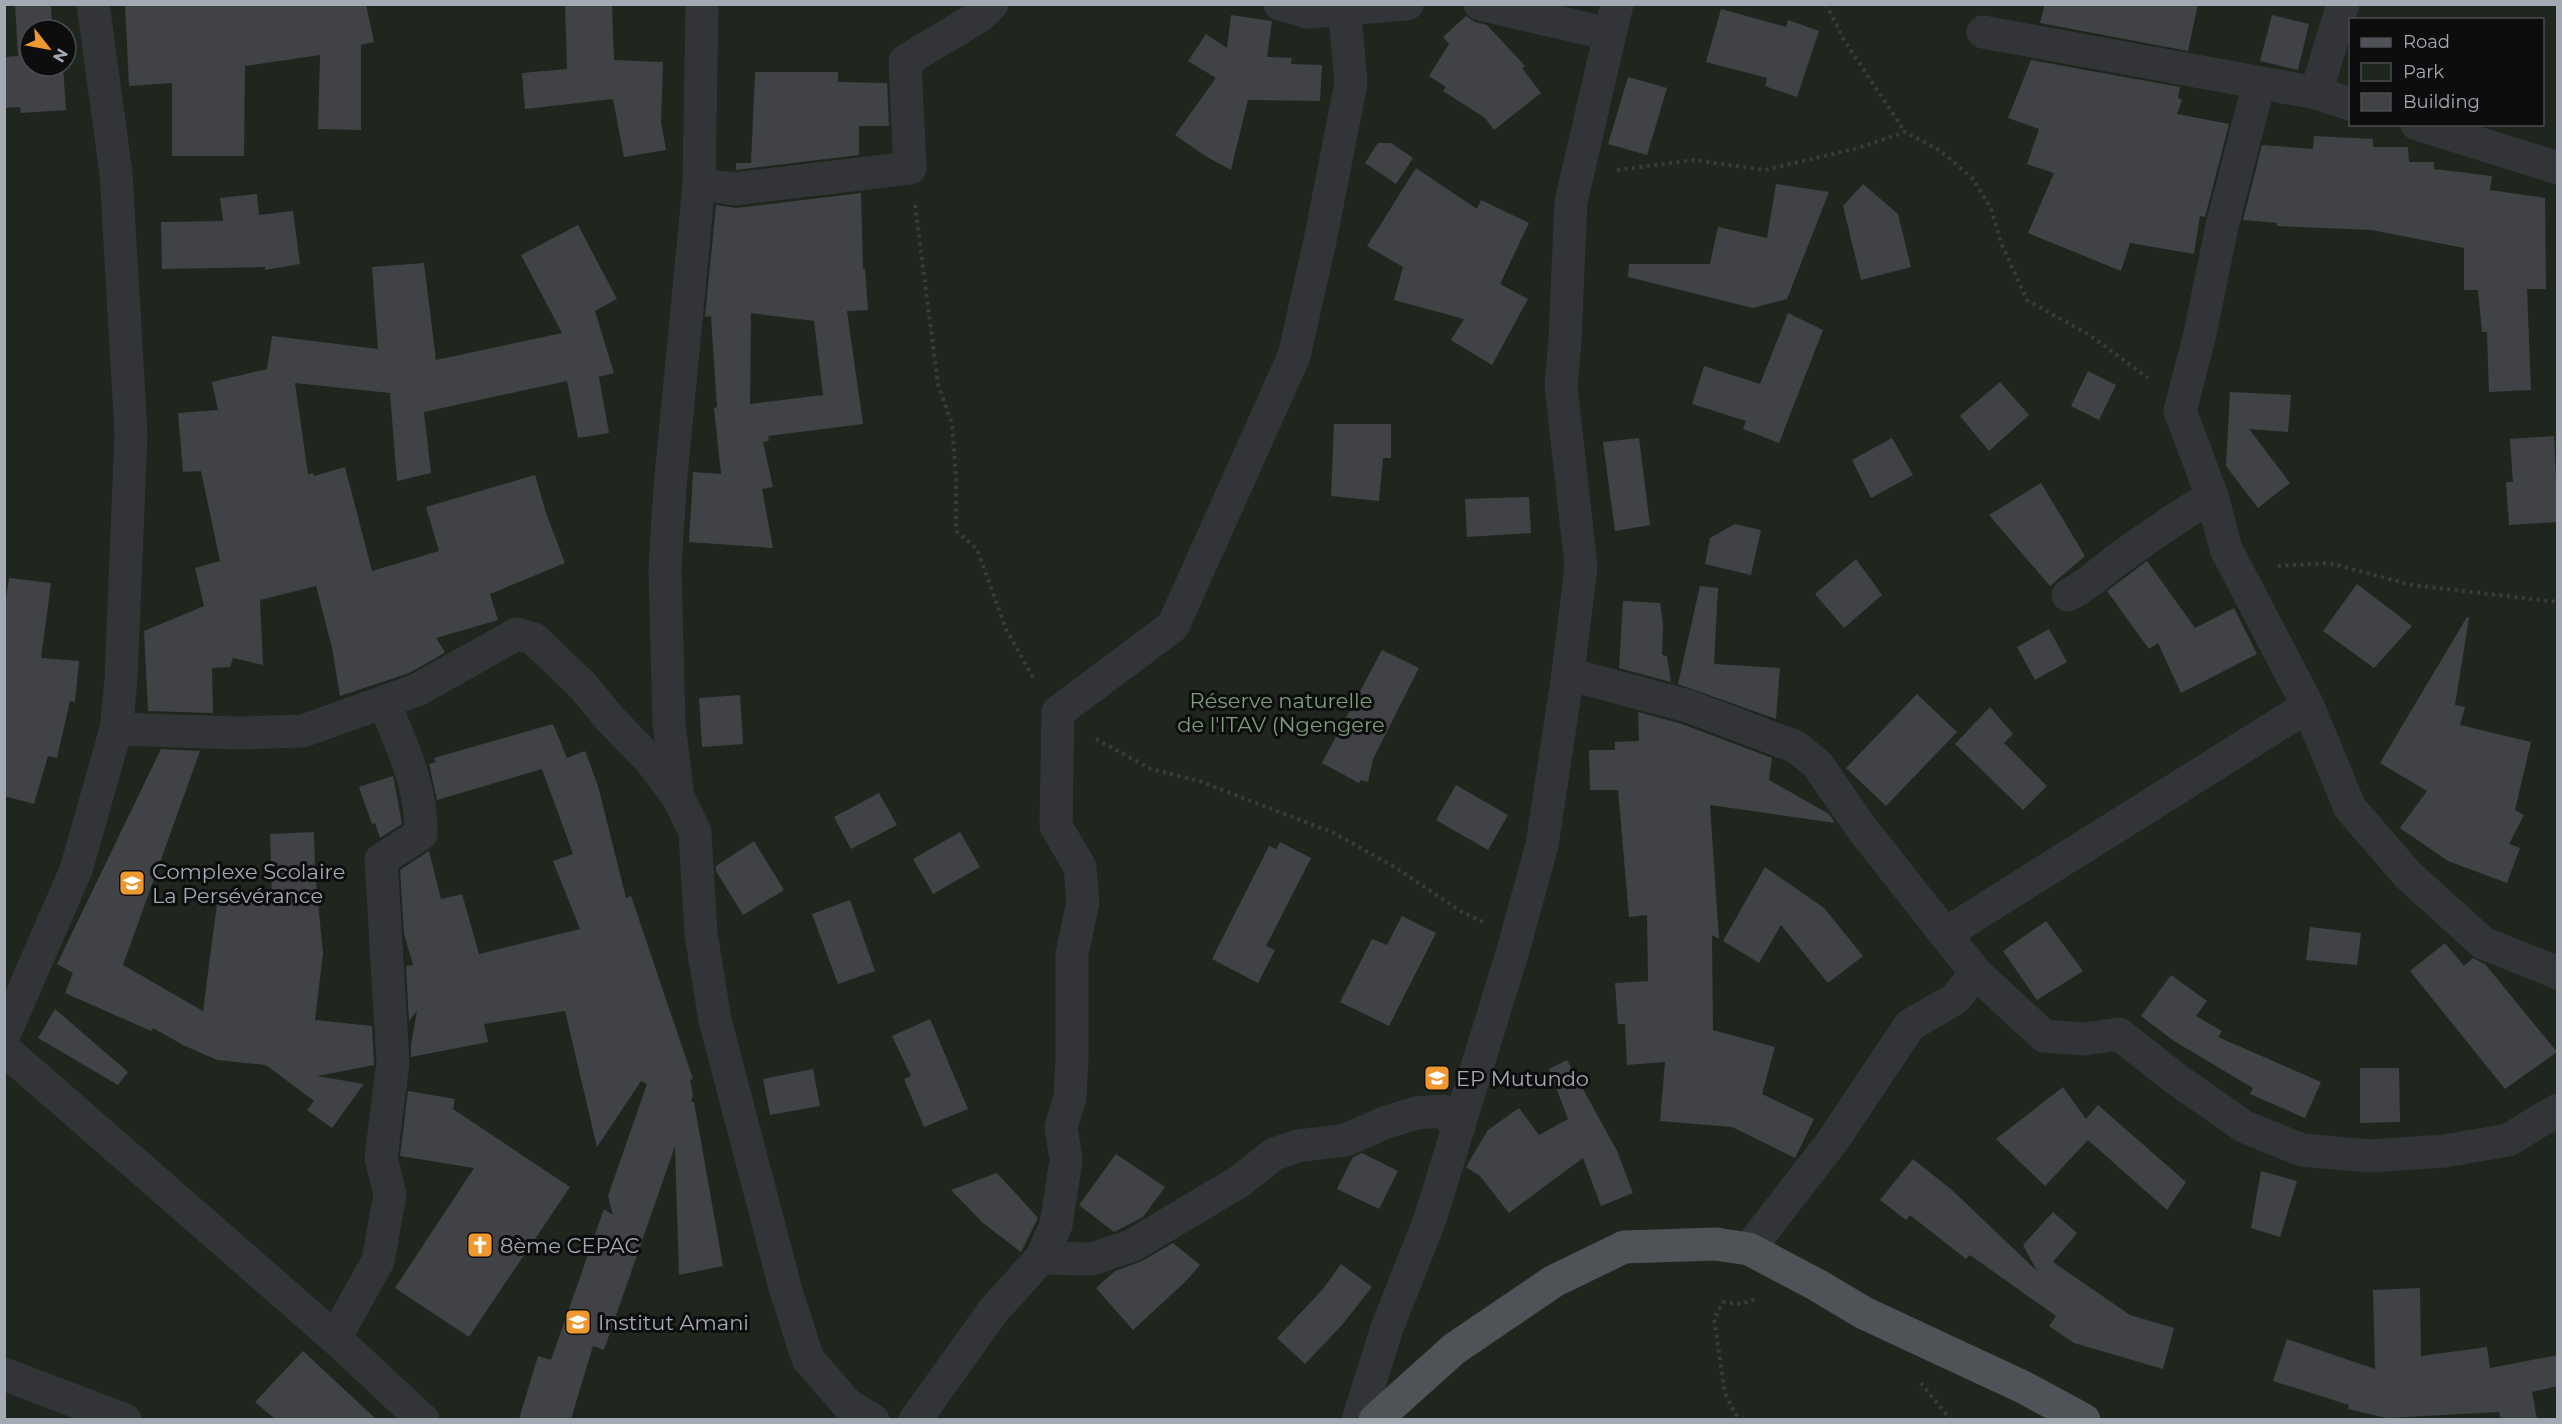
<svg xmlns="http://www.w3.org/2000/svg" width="2562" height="1424" viewBox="0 0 2562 1424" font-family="Montserrat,sans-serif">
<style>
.green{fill:#1e261e;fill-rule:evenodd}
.building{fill:#414246;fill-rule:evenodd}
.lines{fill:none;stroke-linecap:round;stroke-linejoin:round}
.path{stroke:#393b3f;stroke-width:4;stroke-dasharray:3 4.5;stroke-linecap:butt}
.minor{stroke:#333438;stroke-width:33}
.major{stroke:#4f5257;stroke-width:33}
.labels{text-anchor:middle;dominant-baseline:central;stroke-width:6;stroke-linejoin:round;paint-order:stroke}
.park-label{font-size:21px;fill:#7c9f7a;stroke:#0d0d0e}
.poi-label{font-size:21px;fill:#a3aab4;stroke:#0d0d0e;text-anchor:start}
</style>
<rect width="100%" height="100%" fill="#121213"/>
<path class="green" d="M5,5h2552v1414h-2552zM2350,20h192v104h-192zM30,30h36v36h-36z"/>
<g class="building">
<polygon points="15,4 51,4 52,24 61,23 62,30 30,30 30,66 63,66 66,110 21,113 20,107 4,108 4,57 18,56"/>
<polygon points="125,4 366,4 374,42 361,45 361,130 318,129 320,55 245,66 244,156 172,156 172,83 129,86"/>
<polygon points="565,4 612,4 614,60 663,62 661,122 666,150 624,157 613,99 525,109 522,73 567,69"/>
<polygon points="2045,4 2198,4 2188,51 2040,23"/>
<polygon points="1721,9 1786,27 1788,20 1819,31 1797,97 1765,86 1767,78 1706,62"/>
<polygon points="1231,15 1272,21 1267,57 1292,58 1291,64 1322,65 1320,101 1248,100 1231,170 1207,157 1175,135 1216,78 1188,61 1206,34 1227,48"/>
<polygon points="2272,15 2309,24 2298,70 2260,61"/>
<polygon points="1466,16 1475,22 1487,25 1525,66 1522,68 1541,93 1494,130 1485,118 1443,91 1446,87 1429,76 1449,44 1443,37"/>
<polygon points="2031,60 2180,87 2178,98 2182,100 2177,114 2229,124 2205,217 2200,216 2194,254 2130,243 2121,271 2028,233 2054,173 2027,164 2039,129 2008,118"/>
<polygon points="755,72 838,72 838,82 887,83 889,126 859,126 859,155 736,170 736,163 751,163"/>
<polygon points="1628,77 1667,88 1647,155 1608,144"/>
<polygon points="2314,136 2373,139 2373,147 2408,147 2409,162 2434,162 2434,169 2492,176 2490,190 2545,198 2546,289 2527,289 2531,390 2489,392 2487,332 2482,332 2478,290 2464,290 2464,248 2372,230 2277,226 2277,223 2243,220 2262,145 2313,149"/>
<polygon points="1378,143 1391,143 1413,158 1396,184 1365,163"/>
<polygon points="1416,168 1477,209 1481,200 1529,223 1500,284 1528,299 1492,365 1451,340 1464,319 1394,300 1403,267 1367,246"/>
<polygon points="1776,184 1829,192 1787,299 1753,308 1628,277 1629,264 1710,264 1718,227 1767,238"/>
<polygon points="1863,184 1898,214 1911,267 1861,280 1843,206"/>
<path d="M861,193l2,76h2l3,41 -21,1 16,113 -95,12 1,5 -6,1 10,45 -11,2 11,59 -84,-6 4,-70 28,2 -7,-66 3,-1 -6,-91 -6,1 11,-112 20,3zM751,313l63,8 9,74 -73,9z"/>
<polygon points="257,194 259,215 293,211 300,264 265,270 265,267 162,269 161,222 223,221 220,198"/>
<polygon points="578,225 617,299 595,311 614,373 599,377 609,433 578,438 567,381 424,412 431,473 397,481 390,393 295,383 308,474 313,473 314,476 345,467 372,571 439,551 426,507 535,475 546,513 565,563 490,594 498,620 436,638 445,652 436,658 409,673 340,696 332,648 316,586 260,600 263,665 233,658 230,667 212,668 213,713 148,711 144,631 204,606 195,568 220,561 201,471 183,472 178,413 218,410 212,382 267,369 272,336 378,349 372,267 424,263 436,360 562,333 521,255"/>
<polygon points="1788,313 1823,330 1779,443 1743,429 1746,421 1692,404 1704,366 1760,384"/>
<polygon points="2088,371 2116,385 2099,420 2071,406"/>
<polygon points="2000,382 2029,415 1989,451 1960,416"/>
<polygon points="2230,392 2291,395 2288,432 2249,429 2290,483 2258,508 2226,466"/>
<polygon points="1334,424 1391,424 1391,458 1383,458 1379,501 1331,496"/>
<polygon points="2554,436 2558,522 2509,525 2506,482 2513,482 2510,439"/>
<polygon points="1639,438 1650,525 1615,531 1603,442"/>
<polygon points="1892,438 1913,475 1871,498 1852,460"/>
<polygon points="2041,483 2085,556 2050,586 1989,515"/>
<polygon points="1529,497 1531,533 1467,537 1465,499"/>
<polygon points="1735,524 1761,530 1751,575 1705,564 1710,538"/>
<polygon points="1856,559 1882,595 1844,628 1815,594"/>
<polygon points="2147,561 2195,628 2234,608 2257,654 2181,693 2158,643 2149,649 2107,591"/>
<polygon points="9,578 51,583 41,658 79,661 75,702 70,701 57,758 48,756 34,804 4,796 4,612"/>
<polygon points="2357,584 2412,626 2374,668 2323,631"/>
<polygon points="1700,586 1718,588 1714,664 1780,668 1776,719 1678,684"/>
<polygon points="1623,601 1660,603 1663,625 1662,655 1667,656 1671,682 1619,668"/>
<polygon points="2467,617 2469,618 2455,705 2465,707 2460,725 2531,742 2515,810 2524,815 2509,844 2520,848 2507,883 2448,861 2400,828 2427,791 2380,763"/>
<polygon points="2049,629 2067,662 2035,680 2017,647"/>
<polygon points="1382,650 1419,668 1373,759 1368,782 1361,780 1359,783 1322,763"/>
<polygon points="1917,694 1957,732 1886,806 1846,768"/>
<polygon points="740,695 743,744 702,747 699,698"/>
<polygon points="1990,707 2013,734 2004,743 2047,786 2023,810 1955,744"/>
<polygon points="1638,712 1682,724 1772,758 1769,780 1829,814 1835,823 1710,805 1719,939 1712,935 1713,1030 1775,1047 1762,1094 1814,1119 1795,1158 1732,1127 1660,1121 1665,1062 1627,1065 1625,1024 1618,1024 1615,983 1648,981 1647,915 1629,917 1618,790 1590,790 1589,750 1615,750 1615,742 1639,741"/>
<polygon points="553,724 567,758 585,751 598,786 626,898 631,896 693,1079 690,1080 693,1095 691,1102 694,1102 723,1266 679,1275 675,1146 604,1350 593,1346 571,1419 519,1419 538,1356 551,1360 604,1209 613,1215 608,1196 647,1084 641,1081 597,1147 565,1011 484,1024 488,1042 411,1057 411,1045 417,1011 409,1021 406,966 413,965 404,934 400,870 429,851 441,899 462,894 479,954 580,929 553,861 573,854 542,769 437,800 429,764 436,762 434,758"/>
<polygon points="161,749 200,751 123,965 203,1011 217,904 272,897 270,834 314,832 315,872 323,953 315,1020 372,1026 374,1065 317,1076 364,1084 332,1128 307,1110 314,1101 266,1065 217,1060 183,1045 153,1028 151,1031 65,993 73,973 57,964"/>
<polygon points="393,776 402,824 380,838 375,823 372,824 359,787"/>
<polygon points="1456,785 1508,815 1488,850 1436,820"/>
<polygon points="879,793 897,825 851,849 834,817"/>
<polygon points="960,832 980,867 933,894 913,859"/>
<polygon points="754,841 784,890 743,915 716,871 716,866"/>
<polygon points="1280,842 1311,858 1266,946 1275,950 1258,983 1212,959 1269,846 1276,849"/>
<polygon points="1765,867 1824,908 1863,956 1828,983 1781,925 1759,963 1723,941"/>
<polygon points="850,900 875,971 838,984 812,914"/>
<polygon points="1402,916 1436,933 1389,1026 1340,1002 1372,939 1387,945"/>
<polygon points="2046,921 2083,971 2037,1000 2003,951"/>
<polygon points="2310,927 2361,933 2357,965 2306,960"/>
<polygon points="2445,943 2464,966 2473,958 2485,964 2557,1052 2505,1089 2410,971"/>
<polygon points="2171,975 2207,1001 2196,1016 2222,1031 2218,1037 2321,1082 2305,1118 2250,1094 2253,1088 2174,1041 2141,1016"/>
<polygon points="55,1009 128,1072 118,1085 38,1038"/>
<polygon points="930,1019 968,1109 924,1127 904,1079 911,1076 892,1036"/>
<polygon points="1567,1060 1617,1151 1633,1193 1601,1206 1583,1158 1509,1213 1480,1176 1466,1167 1488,1130 1519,1108 1539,1135 1568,1119 1549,1069"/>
<polygon points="2360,1068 2399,1068 2400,1122 2360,1123"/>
<polygon points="813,1069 820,1106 770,1115 763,1079"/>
<polygon points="2063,1087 2086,1119 2098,1105 2186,1182 2167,1210 2088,1140 2045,1186 1996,1139"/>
<polygon points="408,1091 455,1099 453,1109 570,1187 469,1337 395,1288 474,1168 400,1156"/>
<polygon points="1362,1153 1398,1171 1379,1209 1337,1189 1353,1157"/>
<polygon points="1116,1154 1165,1187 1143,1217 1114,1232 1079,1205"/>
<polygon points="1913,1159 1952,1190 2037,1271 2023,1245 2053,1212 2077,1233 2053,1262 2130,1315 2174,1328 2163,1369 2074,1343 2049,1326 2056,1316 1970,1255 1966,1259 1910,1215 1906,1220 1880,1200"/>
<polygon points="2261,1171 2297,1181 2280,1237 2251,1228"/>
<polygon points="997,1173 1038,1218 1021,1252 983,1223 951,1190"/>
<polygon points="1173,1243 1200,1265 1185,1282 1133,1330 1096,1288 1115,1271 1142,1261"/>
<polygon points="1341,1264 1372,1287 1342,1325 1305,1364 1277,1338 1323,1289"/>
<polygon points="2420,1288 2421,1356 2487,1347 2490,1368 2558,1355 2558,1386 2532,1392 2537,1419 2501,1419 2499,1412 2387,1418 2348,1409 2349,1405 2273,1381 2287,1339 2375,1369 2373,1290"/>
<polygon points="303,1351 376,1419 275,1419 255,1402"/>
</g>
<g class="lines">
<g class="path">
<polyline points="1826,4 1844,40 1905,132"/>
<polyline points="1617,170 1694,160 1765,170 1858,148 1905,132 1941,151 1973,179 1991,209 2001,243 2027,300 2088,334 2148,378"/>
<polyline points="915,205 938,384 952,424 956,478 956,531 977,549 1006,629 1035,681"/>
<polyline points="2278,566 2329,563 2412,585 2558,602"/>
<polyline points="1096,739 1151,769 1199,781 1334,833 1393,866 1462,912 1483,922"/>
<polyline points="1921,1383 1951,1420"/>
<polyline points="1744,1420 1735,1414 1725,1393 1714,1319 1723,1302 1742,1304 1758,1298"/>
</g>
<g class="minor">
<polyline points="702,4 699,184 670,487 665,569 669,724 678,797 695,832 701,934 715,1020 786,1291 808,1359 847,1404 873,1420"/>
<polyline points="1280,4 1307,12 1407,4"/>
<polyline points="1480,4 1609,34"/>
<polyline points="1983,32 2316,93 2350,104"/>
<polyline points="2259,83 2222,226 2200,334 2180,411 2212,496 2226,549 2308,706 2350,808 2408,875 2483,943 2558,973"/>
<polyline points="2316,93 2343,4"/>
<polyline points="2417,124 2558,168"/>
<polyline points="699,184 734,189 910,168 905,61 980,16 992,4"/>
<path d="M2068,595c20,-10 35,-25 53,-38 30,-22 60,-42 91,-61"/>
<polyline points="1568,674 1688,706 1796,747 1817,764 1863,830 1976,973 1955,999 1910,1025 1831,1143 1749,1249"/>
<polyline points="116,729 238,733 303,731 417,690 517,634 534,639 582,685 611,720 651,761 678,797"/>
<polyline points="1945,934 2308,706"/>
<polyline points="1976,973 2044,1036 2085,1039 2119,1034 2176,1079 2245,1127 2302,1150 2369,1156 2445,1151 2508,1140 2558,1110"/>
<polyline points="4,1035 76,870 116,729 121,681 131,433 116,173 93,4"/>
<polyline points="4,1049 335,1338 423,1420"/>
<polyline points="1041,1258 1092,1259 1133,1245 1240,1181 1274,1154 1298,1146 1346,1140 1384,1123 1416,1113 1443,1111 1459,1128"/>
<path d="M335,1338l43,-77 12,-67 -9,-36 12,-96 -12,-202 40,-26c1,-47 -19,-89 -37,-131"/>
<polyline points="4,1374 125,1420"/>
<polyline points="915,1420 993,1311 1041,1258 1056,1225 1066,1160 1061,1127 1070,1098 1072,1058 1072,954 1083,902 1080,867 1056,826 1058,712 1173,626 1294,356 1320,241 1351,83 1344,4"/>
<polyline points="1358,1420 1387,1328 1429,1222 1512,954 1542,845 1568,674 1581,566 1561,386 1565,339 1571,202 1617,4"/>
</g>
<polyline class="major" points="1375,1420 1454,1349 1554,1281 1624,1247 1716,1244 1749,1249 1817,1285 1864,1313 2023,1387 2084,1420"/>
</g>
<defs>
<symbol id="school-square" viewBox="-11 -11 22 22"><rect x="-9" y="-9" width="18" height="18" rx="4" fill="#ef982f" stroke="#0d0d0e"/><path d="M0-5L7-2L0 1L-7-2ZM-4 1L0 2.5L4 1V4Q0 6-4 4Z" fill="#fff"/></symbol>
<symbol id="church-square" viewBox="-11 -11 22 22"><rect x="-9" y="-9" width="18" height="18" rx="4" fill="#ef982f" stroke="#0d0d0e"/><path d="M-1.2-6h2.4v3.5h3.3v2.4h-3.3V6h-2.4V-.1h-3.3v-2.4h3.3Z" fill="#fff"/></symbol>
</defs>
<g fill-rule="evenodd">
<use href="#school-square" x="117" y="868" width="30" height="30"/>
<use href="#school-square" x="1422" y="1063" width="30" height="30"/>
<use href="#church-square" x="465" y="1230" width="30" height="30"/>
<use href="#school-square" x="563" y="1307" width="30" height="30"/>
</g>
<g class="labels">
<g class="park-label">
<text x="1281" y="700">Réserve naturelle<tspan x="1281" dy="24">de l'ITAV (Ngengere</tspan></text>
</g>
<g class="poi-label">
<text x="152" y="871">Complexe Scolaire<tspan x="152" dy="24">La Persévérance</tspan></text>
<text x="1456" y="1078">EP Mutundo</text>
<text x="500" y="1245">8ème CEPAC</text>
<text x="598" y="1322">Institut Amani</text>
</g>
</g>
<rect width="2562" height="1424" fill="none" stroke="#a3aab4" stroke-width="12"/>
<rect x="2349" y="18" width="195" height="108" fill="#0d0d0e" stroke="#494c50" stroke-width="1.5"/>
<rect x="2361" y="38" width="30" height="9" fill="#4f5257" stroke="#494c50" stroke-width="1.5"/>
<text x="2403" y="48" font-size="18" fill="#a3aab4">Road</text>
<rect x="2361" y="63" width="30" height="18" fill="#1e261e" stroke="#494c50" stroke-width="1.5"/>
<text x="2403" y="78" font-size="18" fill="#a3aab4">Park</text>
<rect x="2361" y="93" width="30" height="18" fill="#414246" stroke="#494c50" stroke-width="1.5"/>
<text x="2403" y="108" font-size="18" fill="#a3aab4">Building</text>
<g transform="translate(48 48) rotate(121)"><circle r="28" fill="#0d0d0e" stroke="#494c50" stroke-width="1.5"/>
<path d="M0-4.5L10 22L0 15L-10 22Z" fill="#ef982f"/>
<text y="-9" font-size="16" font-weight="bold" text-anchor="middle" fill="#a3aab4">N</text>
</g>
</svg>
